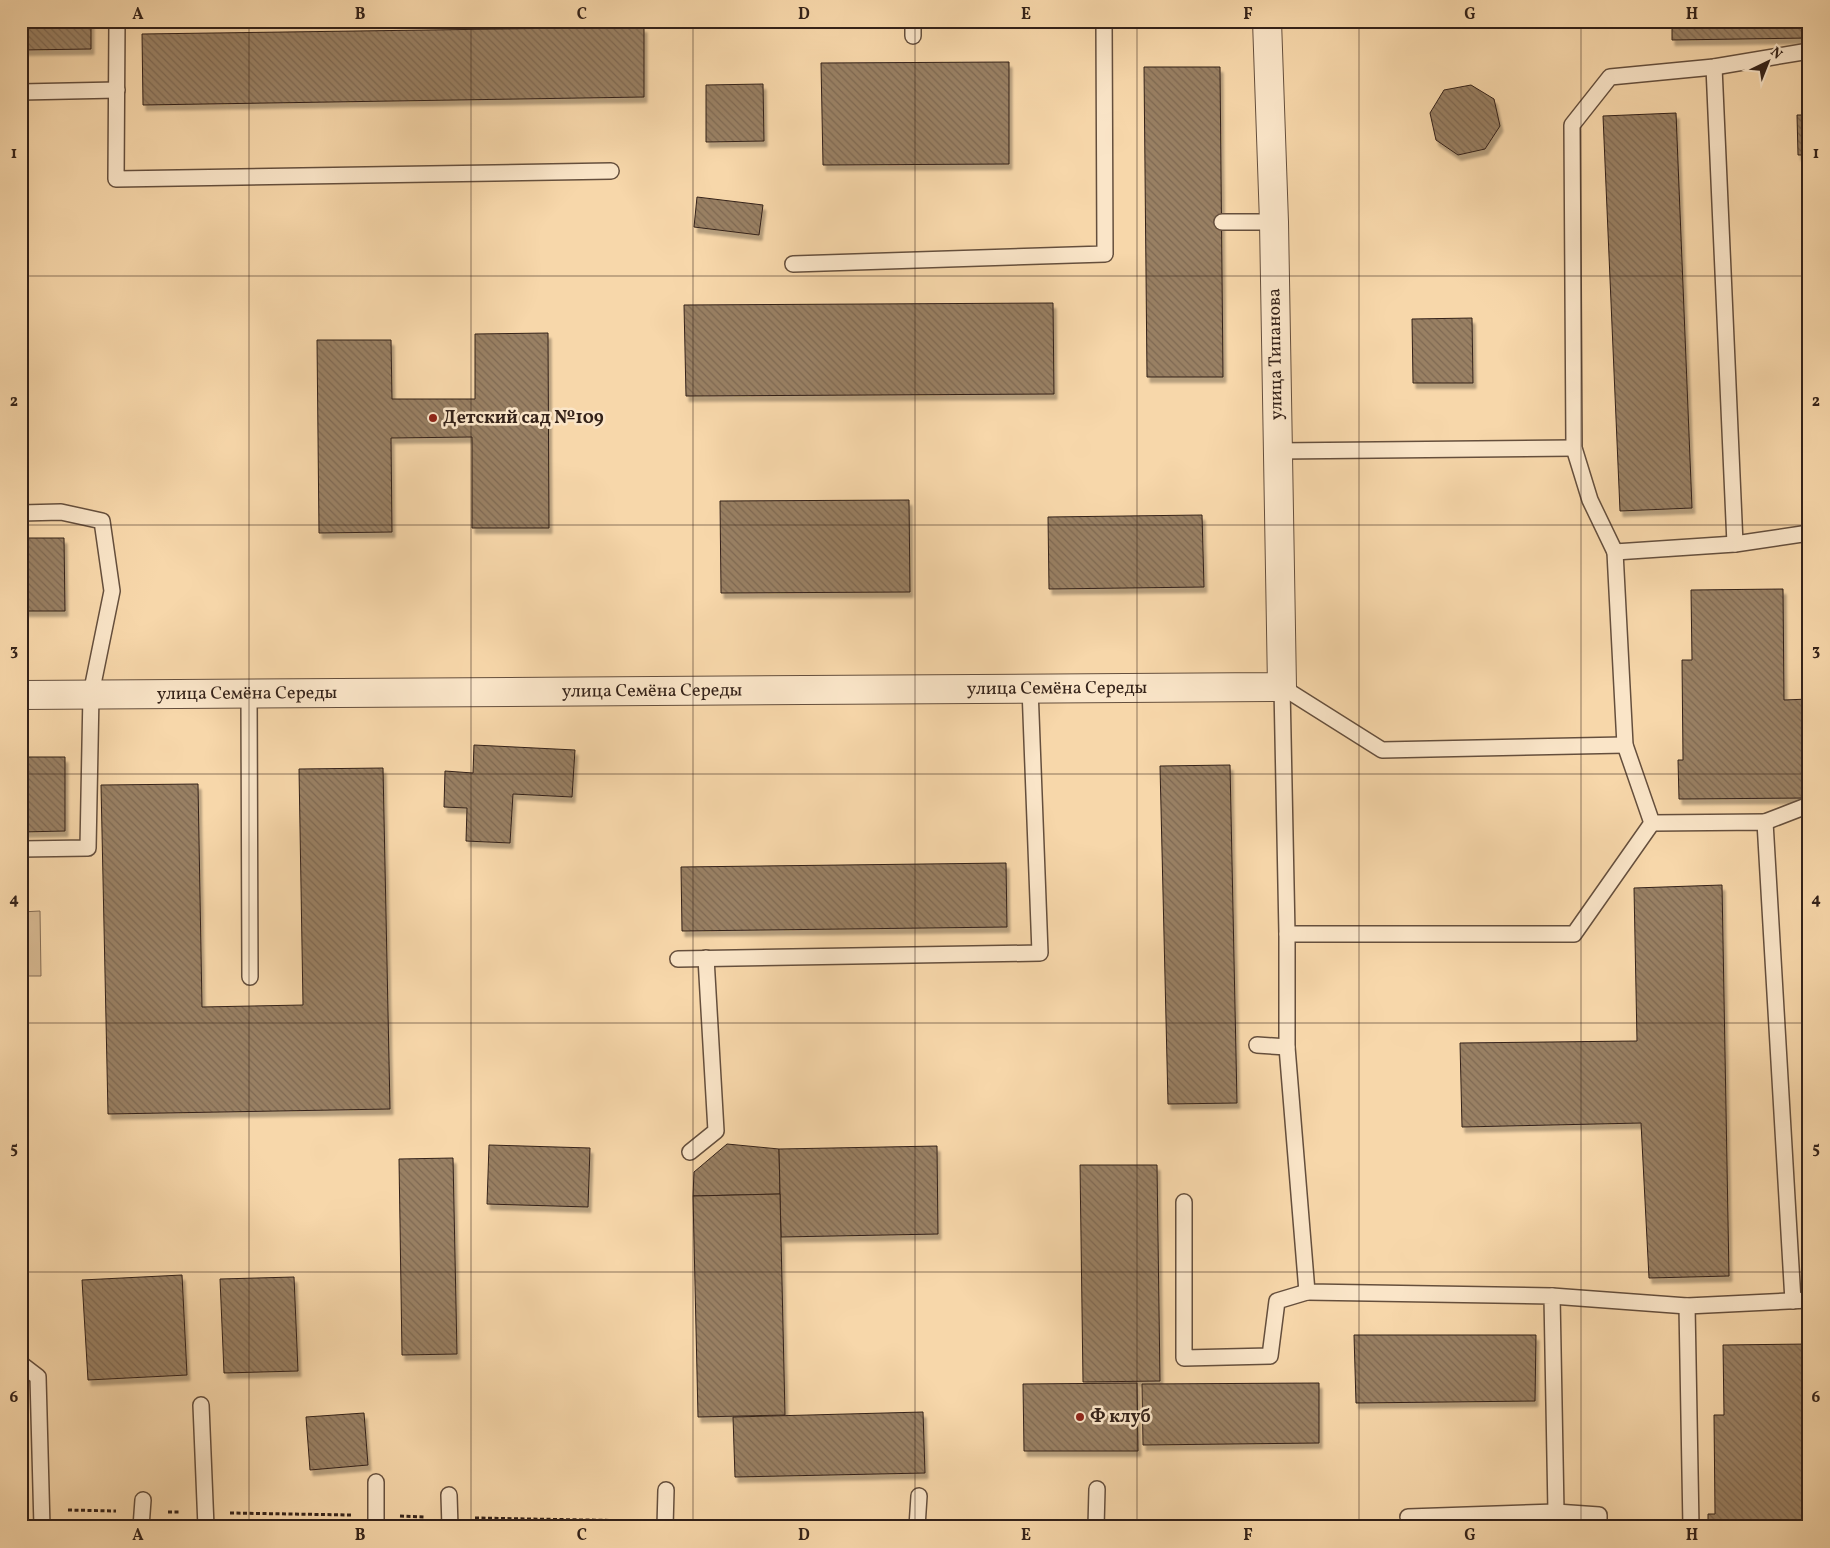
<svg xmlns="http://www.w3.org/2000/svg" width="1830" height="1548" viewBox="0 0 1830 1548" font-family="Vollkorn,serif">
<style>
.pitch{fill:#d6b891;stroke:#856d55}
.building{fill:url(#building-back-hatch);stroke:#342219;filter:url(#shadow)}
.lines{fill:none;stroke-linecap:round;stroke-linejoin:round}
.lane-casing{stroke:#654f3d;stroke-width:18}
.street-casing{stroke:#654f3d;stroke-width:30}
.path{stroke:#342219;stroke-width:3;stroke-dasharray:4 2.5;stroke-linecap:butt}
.lane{stroke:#fae5c8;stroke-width:15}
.street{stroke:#fae5c8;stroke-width:28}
.grid{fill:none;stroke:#342219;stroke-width:1;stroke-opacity:0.55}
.poi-dot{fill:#8f2418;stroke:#fae5c8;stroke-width:2}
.labels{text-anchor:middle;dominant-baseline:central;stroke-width:5;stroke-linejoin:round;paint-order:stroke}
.street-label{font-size:18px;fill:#342219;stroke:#fae5c8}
.poi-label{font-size:18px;font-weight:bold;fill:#342219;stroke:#fae5c8;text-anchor:start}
.neatline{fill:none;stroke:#342219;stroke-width:2}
.grid-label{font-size:16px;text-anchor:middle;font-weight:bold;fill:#342219}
</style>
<defs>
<pattern id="building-back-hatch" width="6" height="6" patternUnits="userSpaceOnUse" patternTransform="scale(1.25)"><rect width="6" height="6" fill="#998064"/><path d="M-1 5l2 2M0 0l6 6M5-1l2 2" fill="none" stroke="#7e6852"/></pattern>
<filter id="shadow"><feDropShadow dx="3" dy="5.5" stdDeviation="1" flood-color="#0004"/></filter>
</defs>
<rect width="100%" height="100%" fill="#f7d7aa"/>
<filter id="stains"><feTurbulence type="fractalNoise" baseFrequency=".004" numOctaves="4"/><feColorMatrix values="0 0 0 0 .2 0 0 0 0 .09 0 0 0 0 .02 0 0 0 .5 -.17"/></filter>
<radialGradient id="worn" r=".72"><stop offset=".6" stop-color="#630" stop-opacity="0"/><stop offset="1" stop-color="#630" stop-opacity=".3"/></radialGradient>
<polygon class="pitch" points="40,911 41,976 21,976 21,912"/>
<g class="building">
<polygon points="21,21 91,21 91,49 21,50"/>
<polygon points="1672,21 1809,21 1809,38 1672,40"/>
<polygon points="644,27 644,97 143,105 142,34"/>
<polygon points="1009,62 1009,164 823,165 821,63"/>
<polygon points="1144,67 1220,67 1223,377 1147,377"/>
<polygon points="763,84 764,141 706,142 706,85"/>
<polygon points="1471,85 1494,99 1500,126 1485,149 1458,155 1436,140 1430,113 1444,90"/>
<polygon points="1676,113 1692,508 1620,511 1603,116"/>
<polygon points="1797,115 1809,115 1809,155 1798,155"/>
<polygon points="697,197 763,205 759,235 694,227"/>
<polygon points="1053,303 1054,394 686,396 684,305"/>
<polygon points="1472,318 1473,383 1413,383 1412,319"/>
<polygon points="548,333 549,528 472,528 472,437 391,438 392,532 319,533 317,340 391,340 392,399 475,399 475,334"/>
<polygon points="909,500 910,592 721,593 720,501"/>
<polygon points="1202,515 1204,587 1049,589 1048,517"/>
<polygon points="21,538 64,538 65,611 21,611"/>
<polygon points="1783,589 1784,700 1809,699 1809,798 1679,799 1678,760 1683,760 1682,660 1692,660 1691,590"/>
<polygon points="474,745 575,750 572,797 513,794 510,843 466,841 467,808 444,807 445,771 473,773"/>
<polygon points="21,757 65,757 65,831 21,832"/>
<polygon points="1230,765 1237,1103 1168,1104 1160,766"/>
<polygon points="383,768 390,1109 108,1114 101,785 198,784 202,1007 303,1005 299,769"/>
<polygon points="1006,863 1007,927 682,931 681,867"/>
<polygon points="1722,885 1729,1276 1649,1278 1641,1123 1462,1127 1460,1043 1637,1041 1634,888"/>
<polygon points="727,1144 779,1149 780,1194 693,1196 694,1172"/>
<polygon points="489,1145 590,1148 588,1207 487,1204"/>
<polygon points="937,1146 938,1234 781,1237 779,1149"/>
<polygon points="453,1158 457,1354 402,1355 399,1159"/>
<polygon points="1080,1165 1157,1165 1160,1381 1083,1382"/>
<polygon points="780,1194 785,1415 698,1417 693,1196"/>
<polygon points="182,1275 187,1375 88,1380 82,1280"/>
<polygon points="294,1277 298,1371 224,1373 220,1279"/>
<polygon points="1354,1335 1536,1335 1535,1401 1356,1403"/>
<polygon points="1809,1344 1809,1527 1708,1527 1708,1514 1715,1514 1714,1415 1724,1415 1723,1345"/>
<polygon points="1137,1383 1138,1451 1024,1451 1023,1384"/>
<polygon points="1319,1383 1319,1443 1143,1445 1142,1384"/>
<polygon points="923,1412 925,1473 735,1477 733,1417"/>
<polygon points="364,1413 368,1465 310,1470 306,1417"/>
</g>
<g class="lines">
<defs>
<g id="lane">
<polyline points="117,21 116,179 611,171"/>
<polyline points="913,21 913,36"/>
<polyline points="1809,51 1714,67 1610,77 1572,125 1574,448 1590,500 1615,552 1735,544 1809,533"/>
<polyline points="1714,67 1735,544"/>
<polyline points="21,92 117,90"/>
<polyline points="1222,222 1274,222"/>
<polyline points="793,264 1105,254 1104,21"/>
<polyline points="1278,451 1574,448"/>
<polyline points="21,513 61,512 102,521 112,591 91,694 88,848 21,849"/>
<polyline points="1615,552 1625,745 1652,823"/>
<polyline points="1282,687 1287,934 1287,1047 1307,1292 1552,1296 1556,1512"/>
<polyline points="1282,687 1382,750 1625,745"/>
<polyline points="249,693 250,977"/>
<polyline points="1765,822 1809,805"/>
<polyline points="1652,823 1765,822 1793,1301"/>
<polyline points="1287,934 1574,934 1652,823"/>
<polyline points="678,959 1040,953 1030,688"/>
<polyline points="1257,1045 1287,1047"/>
<polyline points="690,1152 716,1131 706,958"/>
<polyline points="1184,1202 1184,1358 1270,1356 1277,1301 1307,1292"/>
<polyline points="1552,1296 1687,1306 1809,1300"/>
<polyline points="1687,1306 1691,1527"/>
<polyline points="21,1364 38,1377 42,1527"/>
<polyline points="201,1405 206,1527"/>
<polyline points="376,1482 376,1527"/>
<polyline points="449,1495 450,1527"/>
<polyline points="1408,1517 1556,1512 1599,1515 1599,1527"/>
<polyline points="141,1527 143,1500"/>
<polyline points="665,1527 666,1490"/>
<polyline points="917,1527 919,1496"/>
<polyline points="1096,1527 1097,1489"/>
</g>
<g id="street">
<path id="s1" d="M21,695l1261,-8 -8,-465 -7,-201"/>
</g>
</defs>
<use href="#lane" class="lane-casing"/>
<use href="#street" class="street-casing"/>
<g class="path">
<polyline points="68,1510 116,1511"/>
<polyline points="168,1512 181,1512"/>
<polyline points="230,1513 351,1515"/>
<polyline points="400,1516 424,1517"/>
<polyline points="475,1518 641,1521"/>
<polyline points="690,1523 784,1527"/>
<polyline points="1183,1527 1197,1527"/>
</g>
<use href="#lane" class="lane"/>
<use href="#street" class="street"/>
</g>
<path class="grid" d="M249,21v1506M471,21v1506M693,21v1506M915,21v1506M1137,21v1506M1359,21v1506M1581,21v1506M21,276h1788M21,525h1788M21,774h1788M21,1023h1788M21,1272h1788"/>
<g class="poi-dot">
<circle cx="433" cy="418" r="5"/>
<circle cx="1080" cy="1417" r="5"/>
</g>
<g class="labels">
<g class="street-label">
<text transform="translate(1276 354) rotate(-91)">улица Типанова</text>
<text stroke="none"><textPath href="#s1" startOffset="1036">улица Семёна Середы</textPath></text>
<text stroke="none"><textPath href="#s1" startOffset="631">улица Семёна Середы</textPath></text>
<text stroke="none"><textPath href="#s1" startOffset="226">улица Семёна Середы</textPath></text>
</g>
<g class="poi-label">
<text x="443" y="418">Детский сад №109</text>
<text x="1090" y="1417">Ф клуб</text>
</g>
</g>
<rect width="1830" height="1548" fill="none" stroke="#f7d7aa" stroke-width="55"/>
<g transform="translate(1768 62) rotate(43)" stroke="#fae5c8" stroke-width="4" paint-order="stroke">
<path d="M0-4L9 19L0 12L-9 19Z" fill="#342219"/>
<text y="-8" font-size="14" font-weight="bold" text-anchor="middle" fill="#342219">N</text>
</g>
<rect x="28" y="28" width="1774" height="1492" class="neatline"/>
<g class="grid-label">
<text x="138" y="19">A</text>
<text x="360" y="19">B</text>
<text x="582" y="19">C</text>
<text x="804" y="19">D</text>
<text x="1026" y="19">E</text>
<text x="1248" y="19">F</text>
<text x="1470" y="19">G</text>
<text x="1692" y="19">H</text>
<text x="14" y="158">1</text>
<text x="1816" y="158">1</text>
<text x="14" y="406">2</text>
<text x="1816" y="406">2</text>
<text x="14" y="655">3</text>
<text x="1816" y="655">3</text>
<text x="14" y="904">4</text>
<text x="1816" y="904">4</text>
<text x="14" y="1153">5</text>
<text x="1816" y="1153">5</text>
<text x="14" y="1402">6</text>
<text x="1816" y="1402">6</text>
<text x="138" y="1540">A</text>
<text x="360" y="1540">B</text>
<text x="582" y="1540">C</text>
<text x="804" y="1540">D</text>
<text x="1026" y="1540">E</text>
<text x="1248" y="1540">F</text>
<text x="1470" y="1540">G</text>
<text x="1692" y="1540">H</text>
</g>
<rect width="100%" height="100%" filter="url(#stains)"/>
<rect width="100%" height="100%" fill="url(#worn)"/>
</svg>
